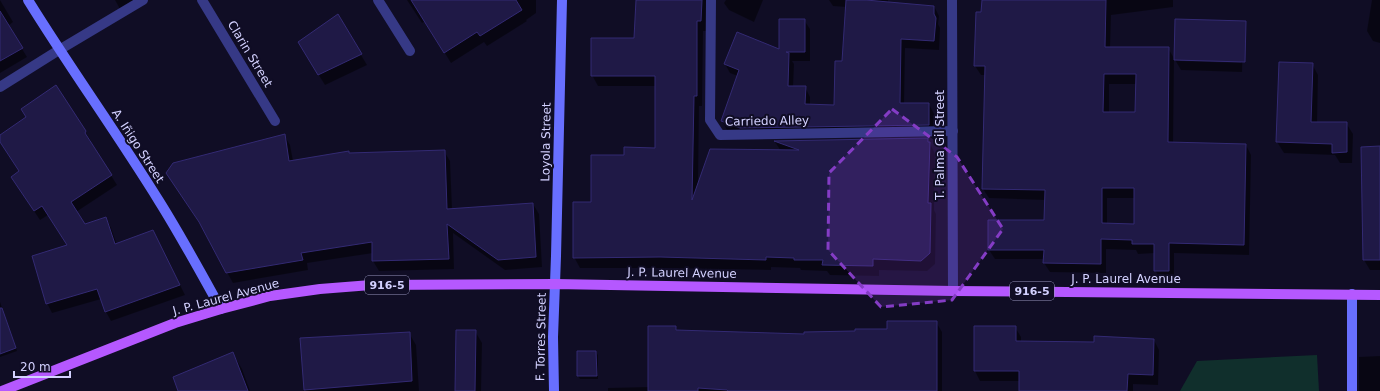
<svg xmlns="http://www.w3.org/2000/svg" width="1380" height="391" viewBox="0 0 1380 391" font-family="'DejaVu Sans',sans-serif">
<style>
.green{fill:#102f2c}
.shadow{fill:#0007;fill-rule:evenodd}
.building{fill:#1f1946;stroke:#332a73;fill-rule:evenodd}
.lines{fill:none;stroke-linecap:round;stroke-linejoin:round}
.street{stroke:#363986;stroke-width:10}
.secondary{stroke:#686fff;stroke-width:10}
.primary{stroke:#b558ff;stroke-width:10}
.marked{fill:#843cc5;fill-opacity:0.2;stroke:#843cc5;stroke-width:3;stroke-dasharray:8 5;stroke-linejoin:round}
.labels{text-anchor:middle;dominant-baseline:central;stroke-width:4;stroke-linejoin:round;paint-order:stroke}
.shield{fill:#100d25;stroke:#9896be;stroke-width:1}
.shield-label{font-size:11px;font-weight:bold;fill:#d3d1ff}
.street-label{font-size:12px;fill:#d3d1ff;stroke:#100d25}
</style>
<rect width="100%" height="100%" fill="#100d25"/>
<polygon class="green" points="1317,355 1319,391 1180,391 1197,361"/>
<g class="shadow">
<polygon points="0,0 13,22 8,26 27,57 0,73"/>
<polygon points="115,0 135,0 120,9"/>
<polygon points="407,0 536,0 536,13 526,20 527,21 487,46 484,42 451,63 425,21 422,23"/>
<polygon points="637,0 707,0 706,31 703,31 702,106 699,106 698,185 781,151 775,142 928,139 935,154 934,210 936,214 935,264 927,271 879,270 879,276 830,275 827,271 801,270 800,268 771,267 771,270 666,268 580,268 574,257 592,203 625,156 656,149 656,86 598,86 592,75 635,39"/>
<polygon points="726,0 763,0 754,22 729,10 724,3"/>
<polygon points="829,0 888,0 888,3 934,6 939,16 938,24 940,28 939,50 905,48 904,104 929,104 934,114 933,134 727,130 722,121 738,76 730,73 725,64 780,51 804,20 810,29 810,61 792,61 794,64 793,87 805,87 810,97 810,105 835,106 843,62 846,7 833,6"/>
<path d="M983,0h190v7l-62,8 -1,33h58l7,12 68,-28 -1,40 -61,-2 -7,-12 -1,86 73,1 5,10 -2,100 -75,-2v27h-13l-6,-10v-17l-17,1 -2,-4 -30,-1v24l-56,-1 -6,-9 1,-4h-50l-6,-9 56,-29 1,-21 -57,-2 -6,-9 3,-114h-5l-6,-9 7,-53zM1180,59l62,2 -1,2 -61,-2zM1109,84h28l-1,29h-27zM1107,198h28v27l-28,-1z"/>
<polygon points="1372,0 1380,0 1380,43 1373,41 1367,31"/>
<polygon points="337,15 367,65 325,85 305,53"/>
<polygon points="1312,64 1318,75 1317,123 1346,123 1353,134 1352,163 1340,163 1335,155 1284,153 1277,142"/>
<polygon points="85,132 91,141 90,142 117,185 76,212 84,225 106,218 111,228 117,245 153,231 185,295 111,321 106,312 101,299 52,313 47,303 68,246 48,215 40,220 18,187 20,172 0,141 0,136"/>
<polygon points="284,135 290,145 293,161 349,154 444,151 450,161 452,209 533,204 539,214 542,267 505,270 453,233 454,269 379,271 373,261 373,253 307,263 308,270 233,283 203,229 167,173"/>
<polygon points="1380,147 1380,270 1370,270 1364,260"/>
<polygon points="0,302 17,351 0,357"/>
<polygon points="936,322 942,332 942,391 608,391 608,388 649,387 676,327 678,331 805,335 888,330"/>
<polygon points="1015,327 1021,337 1021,342 1095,343 1154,340 1159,350 1158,385 1133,384 1133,391 1020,391 1020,381 980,381 975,371"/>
<polygon points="475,331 482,343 481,391 456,391"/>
<polygon points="409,333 416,345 419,391 306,391 305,390"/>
<polygon points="596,352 598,355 598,379 580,379 578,376"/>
<polygon points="233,354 242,369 250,391 179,391"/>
<polygon points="1380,356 1380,391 1359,391 1359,357"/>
</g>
<g class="building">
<polygon points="411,0 516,0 522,10 480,36 477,32 444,53"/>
<polygon points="636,0 702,0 701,21 697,21 697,96 694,96 692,200 710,149 799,150 774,141 928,138 928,142 930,142 928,203 931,203 930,253 921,261 873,259 873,266 822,265 823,260 794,260 794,258 766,257 766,260 660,257 573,258 573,202 591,202 591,155 624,155 624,147 655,148 655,76 591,76 591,38 634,38"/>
<polygon points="846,0 866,0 934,6 934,14 936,18 934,41 901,39 900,103 929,103 929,125 740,128 721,121 739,70 724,64 737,32 779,49 779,19 805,19 805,52 786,52 789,53 788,86 806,86 805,104 834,105 835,61 842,61"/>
<path d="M982,0h124l-1,47h64l-1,95 78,2 -2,101 -75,-2v28h-15v-27h-22v-4l-31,-1v25l-58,-1 1,-13h-56v-30h56l1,-30 -63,-1 3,-123h-11l2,-54h5zM1104,74h32l-1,38h-32zM1102,188h32v36l-32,-1z"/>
<polygon points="0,11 23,48 0,61"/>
<polygon points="338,14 362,54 318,75 298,42"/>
<polygon points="1175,19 1246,21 1245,62 1174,60"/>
<polygon points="1279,62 1313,63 1311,122 1347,122 1347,152 1332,153 1332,144 1276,142"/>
<polygon points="56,85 86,131 85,133 112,175 71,202 85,224 106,217 115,244 153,230 180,285 105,312 97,289 46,304 32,256 67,245 42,206 34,211 11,177 19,171 0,142 0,135 26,117 21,109"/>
<polygon points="285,134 289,161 349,151 349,153 445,150 447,209 533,203 536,257 498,260 447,224 449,259 372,261 372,242 301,253 303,260 226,273 199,222 166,173 173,163"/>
<polygon points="1380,146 1380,260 1363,260 1361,147"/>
<polygon points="0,308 2,308 16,348 0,354"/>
<polygon points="887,321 937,321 937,391 728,391 727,390 698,388 698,391 648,391 648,326 676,326 676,330 804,334 804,332 855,331 855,329 887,329"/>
<polygon points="974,326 1016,326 1016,341 1094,342 1094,336 1154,339 1153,375 1128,374 1127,391 1019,391 1019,371 974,371"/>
<polygon points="456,330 476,330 475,391 455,391"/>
<polygon points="410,332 412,381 304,390 300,338"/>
<polygon points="577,351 596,351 597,376 577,376"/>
<polygon points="233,352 248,391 178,391 173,377"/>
</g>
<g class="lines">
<g class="street">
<polyline points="202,0 275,121"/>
<polyline points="378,0 410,51"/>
<polyline points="711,0 710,120 720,135 953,131"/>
<polyline points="952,0 953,291"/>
<polyline points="0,87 59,50 143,0"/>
</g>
<g class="secondary">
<path d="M28,0c42,68 89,133 131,201 22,35 42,72 62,108"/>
<polyline points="1352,294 1352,391"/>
<polyline points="554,391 553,337 556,256 562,0"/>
</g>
<polyline class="primary" points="2,391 175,323 221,309 270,296 320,289 371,285 555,284 953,291 1380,295"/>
</g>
<path class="marked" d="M892,109l65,48 46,72 -51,71 -71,7 -53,-57 1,-77z"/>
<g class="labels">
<g class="shield">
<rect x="365" y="276" width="44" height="18" rx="3"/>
<rect x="1010" y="282" width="44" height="18" rx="3"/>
</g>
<g class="shield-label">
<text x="387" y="285">916-5</text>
<text x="1032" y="291">916-5</text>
</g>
<g class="street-label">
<text transform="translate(250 54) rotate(59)">Clarin Street</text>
<text transform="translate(767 121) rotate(-1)">Carriedo Alley</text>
<text transform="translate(546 142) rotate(-89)">Loyola Street</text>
<text transform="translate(940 145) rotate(-90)">T. Palma Gil Street</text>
<text transform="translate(138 146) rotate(57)">A. Iñigo Street</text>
<text transform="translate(682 273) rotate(1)">J. P. Laurel Avenue</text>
<text x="1126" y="279">J. P. Laurel Avenue</text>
<text transform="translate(226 297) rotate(-15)">J. P. Laurel Avenue</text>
<text transform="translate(541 337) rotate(-89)">F. Torres Street</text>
</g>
</g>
<path d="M14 371v6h56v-6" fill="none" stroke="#d3d1ff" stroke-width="2"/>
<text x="20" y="371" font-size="12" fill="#d3d1ff" stroke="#100d25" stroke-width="3" paint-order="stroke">20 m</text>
</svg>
